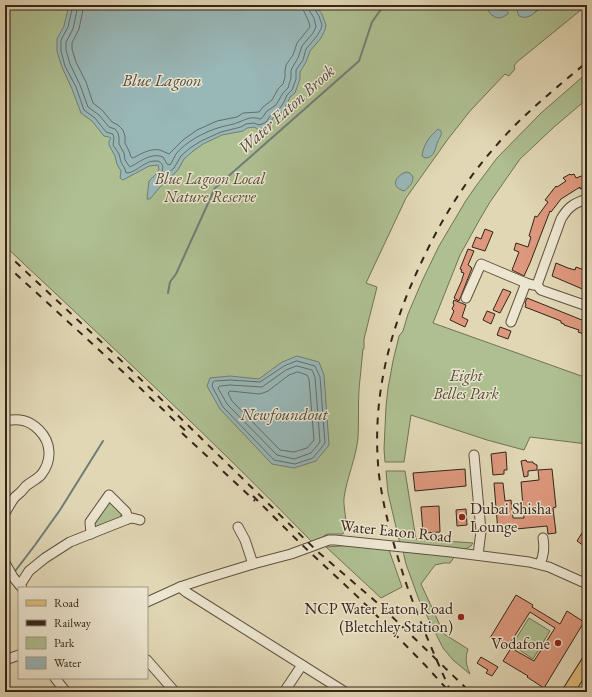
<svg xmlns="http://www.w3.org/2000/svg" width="592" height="697" viewBox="0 0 592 697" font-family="'EB Garamond',serif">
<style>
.green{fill:#aebf91;stroke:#727255}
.water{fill:#98b7b7;stroke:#707d78}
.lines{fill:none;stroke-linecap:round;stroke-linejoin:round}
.shore{stroke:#666e68;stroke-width:1}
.stream{stroke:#707d78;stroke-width:2}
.building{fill:#dd987d;stroke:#352519}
.minor-casing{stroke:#605240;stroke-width:11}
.major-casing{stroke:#352519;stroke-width:13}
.minor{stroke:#ece5cf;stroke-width:9}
.major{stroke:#e0bc7a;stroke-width:11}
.rail{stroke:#352519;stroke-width:2;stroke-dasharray:7 7;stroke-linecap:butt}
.poi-dot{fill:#8f2418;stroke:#ece5cf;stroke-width:1.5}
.labels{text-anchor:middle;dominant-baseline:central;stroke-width:3;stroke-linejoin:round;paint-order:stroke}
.park-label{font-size:16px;font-style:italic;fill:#534c37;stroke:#ece5cf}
.poi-label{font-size:16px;fill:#352519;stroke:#ece5cf;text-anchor:end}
.street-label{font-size:16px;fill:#352519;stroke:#ece5cf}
.water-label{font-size:17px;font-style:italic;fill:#4e4a40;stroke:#ece5cf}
</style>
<rect width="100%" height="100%" fill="#e1d7b5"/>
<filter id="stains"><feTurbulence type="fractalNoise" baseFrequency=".005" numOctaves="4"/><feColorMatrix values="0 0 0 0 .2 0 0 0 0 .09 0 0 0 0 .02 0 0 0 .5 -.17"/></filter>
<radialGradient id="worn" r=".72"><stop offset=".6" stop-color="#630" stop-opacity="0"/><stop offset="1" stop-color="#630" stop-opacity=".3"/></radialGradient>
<g class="green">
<path d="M5,5h528l-7,3 -5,-1 8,9 8,-5 2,-4 -1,-2h49l-70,57 -3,4 1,3 -6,7 -4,-2 -35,37 -22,28 -42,59 -40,85 11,4 -13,52v10h-1c-1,13 -3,27 -4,40 -1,16 0,33 -1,49 -2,20 -11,39 -14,60 -1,12 5,24 -1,36h-14l-4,1 -4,4 -8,4c-99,-102 -204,-199 -308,-297z"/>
<polygon points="587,73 587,99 554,127 520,159 490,202 480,219 460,255 433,323 587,378 587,444 530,437 524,450 487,440 411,415 404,462 385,462 384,449 386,406 388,388 393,361 399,336 403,331 408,314 423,279 439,246 465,202 476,186 497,158 541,113"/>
<polygon points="386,471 405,471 416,539 473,543 471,546 463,550 400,544 388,493"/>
<polygon points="112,502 122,512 120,519 97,529 92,524 106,503"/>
<polygon points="354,545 388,547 402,587 381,598 326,547"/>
<path d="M403,551l52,5 -5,7h-6l-9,2 -14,19 23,50 24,15c-3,9 -2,16 2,25l-17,-14 -10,-12 -24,-48 -13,-36z"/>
<polygon points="529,618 550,631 533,659 512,645"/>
</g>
<g class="water">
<polygon points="69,5 315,5 322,14 326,25 325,30 321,38 310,51 306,62 300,72 300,79 295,93 290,97 287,104 283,111 273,118 269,125 264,128 258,129 254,127 247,128 243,131 222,135 203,144 193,151 184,159 178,170 160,187 150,199 147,199 149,181 157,173 159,169 158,165 149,166 123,180 120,178 121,171 117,164 115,156 109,145 109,141 111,138 109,137 104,136 92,121 81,113 72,89 62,67 57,51 57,39 64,26"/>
<path d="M490,5l10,5h6l2,2v2c-6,4 -10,6 -16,1 -3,-2 -4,-4 -4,-8z"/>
<path d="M533,5h5l1,2c-4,7 -12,13 -20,9l-2,-5 2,-3h7z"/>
<path d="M438,129l3,2c1,5 -1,5 -3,10 -3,7 -3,17 -13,17l-3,-2c1,-11 8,-20 16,-27z"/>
<path d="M406,172l4,1 3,4c0,7 -4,10 -9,14 -14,-4 -9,-15 2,-19z"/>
<polygon points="297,356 319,362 324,375 329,445 316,461 294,468 272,464 220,409 207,386 210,378 230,376 259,379 282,362"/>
</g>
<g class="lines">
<g class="shore">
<path d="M73,5l-5,22 -7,13v11l4,15 11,21 8,23 11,8 11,14 7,2 1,4 -1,7 6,9 2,8 4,7 1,4c8,0 14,-7 21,-10 3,-2 7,-2 11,-2 7,3 5,9 2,15l2,2 12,-10 7,-12 9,-8 11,-7 20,-9 20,-5 5,-3 8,-1 5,2 3,-1 4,-2 5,-7 9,-7 4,-6 3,-7 5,-5 4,-11v-9l7,-10 3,-11 11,-13 4,-7 1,-4 -3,-9 -5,-8 -1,-3"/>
<path d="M78,5l-5,24 -7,13v8l4,14 10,21 8,22 11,8 10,12 6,2 3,4 1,5v6l5,9 1,7 4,6 1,1c10,-5 21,-15 33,-10l4,7 3,1c2,-3 4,-7 6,-11 9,-12 30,-23 45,-27 6,-2 12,-2 18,-5 8,-3 12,-6 21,-3l2,-1 5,-7 9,-6 7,-12 5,-5 3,-10v-7l1,-3 6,-10 4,-12 11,-13 3,-6 -2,-9 -5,-8 -1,-5"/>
<path d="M84,5l-5,24 -7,14v6l4,13 10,20 7,21 9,7 10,12 6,3 5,5 2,6v7l4,8 2,6 2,1c8,-4 17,-10 27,-8 3,1 6,3 9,4l14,-14 14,-10 20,-9 20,-4 6,-4 16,-1 4,-5 9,-7 6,-11 5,-5 2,-7v-6l1,-6 7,-10 4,-12 13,-16c-1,-9 -7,-14 -8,-22"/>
<polygon points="297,361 315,366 320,377 325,443 313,458 295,464 274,460 223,407 212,386 213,382 214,381 230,380 260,382 284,366"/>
<polygon points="297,366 312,370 315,377 320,442 311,453 294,459 277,455 227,404 218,388 220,386 230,385 262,387 286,370"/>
<polygon points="298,372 307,375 309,379 314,440 307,448 294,452 280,450 232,401 228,393 230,391 259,394 263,393 268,391 289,375"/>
</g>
<g class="stream">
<polyline points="168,293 170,282 176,274 215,188 359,61 372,22 384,5"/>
<polyline points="14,571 16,570 35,545 60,510 103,441"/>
</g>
</g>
<g class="building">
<polygon points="570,174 571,175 574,174 576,178 587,174 587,186 580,189 580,187 561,199 551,212 550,211 530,263 524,276 512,270 519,252 514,250 516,243 528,247 531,237 529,236 535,216 537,217 548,202 545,200 556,186 557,187 566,181 563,178"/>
<polygon points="485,229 493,232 485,251 472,247 476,237 481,239"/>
<polygon points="468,249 474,251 468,265 471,267 471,268 472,268 461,296 459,301 454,298 462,280 462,279 464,273 461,272 462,270 460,269"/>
<polygon points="556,263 568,268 575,270 576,267 587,271 584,278 587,279 587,291 552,276"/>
<polygon points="503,289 511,292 500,313 493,310"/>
<polygon points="527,298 587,322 587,335 578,332 579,330 564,325 564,324 561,323 561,321 525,307 526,304 525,303"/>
<polygon points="454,300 466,305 462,317 468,320 465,327 450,320 454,311 452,309 454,305 453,303"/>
<polygon points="487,311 495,314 491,324 483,320"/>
<polygon points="500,327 511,331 508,339 497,335"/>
<polygon points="506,452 507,470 504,470 504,474 493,475 491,454"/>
<polygon points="526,460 527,462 533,462 533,463 537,465 537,470 528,471 528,476 524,477 521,461"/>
<polygon points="465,469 466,486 415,491 413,473"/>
<polygon points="552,469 556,507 553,508 556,533 548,534 547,526 506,530 506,532 498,532 494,483 503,483 505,501 511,500 513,518 524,518 521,482 539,480 538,470"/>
<polygon points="439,506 440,532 423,533 421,507"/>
<polygon points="466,509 467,525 457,526 456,510"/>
<polygon points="587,525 587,548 577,541"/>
<polygon points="516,595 533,605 532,607 560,624 567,611 584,622 544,688 527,677 528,676 503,661 511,648 534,661 555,628 530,612 507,648 490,638"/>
<polygon points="481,657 498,667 492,676 486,673 488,670 477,663"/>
</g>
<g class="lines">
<defs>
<g id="minor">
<path d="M587,199c-13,4 -19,8 -26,20l-24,66 4,5 46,16"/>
<polyline points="466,298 481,264 526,283 533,285 537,285"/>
<polyline points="511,322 526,283"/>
<path d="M5,421c14,-3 24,-1 34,9 13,13 13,31 2,45 -4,4 -10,7 -15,11 -3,4 -7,8 -11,11 -4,5 -7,11 -10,16"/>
<polyline points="474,455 481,531 478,555"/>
<polyline points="238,527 245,540 253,564"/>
<polyline points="91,534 90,522 109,495 126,512 128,519"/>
<polyline points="5,563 13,577 22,588"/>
<path d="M540,564c4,-9 5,-16 3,-26"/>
<polyline points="20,585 29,571 45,558 70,542 128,519 132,518 140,520"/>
<polyline points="180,587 186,592 345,692"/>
<polyline points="147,602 180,587 204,579 253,564 291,554 329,540 335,540 451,552 529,562 549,567 587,584"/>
<polyline points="5,660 19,655"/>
<polyline points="147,660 175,692"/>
<polyline points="55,678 66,692"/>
<polyline points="284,692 302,665"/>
</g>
<polyline id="major" points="568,692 587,662"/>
</defs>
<use href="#minor" class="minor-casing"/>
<use href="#major" class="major-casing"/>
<use href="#minor" class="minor"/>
<use href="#major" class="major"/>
<g class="rail">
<polyline points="5,252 127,366 317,551 381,606 470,692"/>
<polyline points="5,264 122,371 190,435"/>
<polyline points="182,433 255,501"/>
<polyline points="253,496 299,542 359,598 384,623 425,665 446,688"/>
<path d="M451,692c-16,-35 -31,-70 -44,-106 -12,-36 -23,-73 -28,-111 -8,-76 10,-145 43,-214 19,-41 43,-80 73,-114 27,-32 60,-58 92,-85"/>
</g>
</g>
<g class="poi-dot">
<circle cx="462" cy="517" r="4"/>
<circle cx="461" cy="617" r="4"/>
<circle cx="558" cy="643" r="4"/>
</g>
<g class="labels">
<g class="park-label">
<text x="210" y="178">Blue Lagoon Local<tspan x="210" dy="18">Nature Reserve</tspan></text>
<text x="466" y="375">Eight<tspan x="466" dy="18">Belles Park</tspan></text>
</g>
<g class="poi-label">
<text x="470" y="508" text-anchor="start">Dubai Shisha<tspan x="470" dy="18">Lounge</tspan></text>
<text x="453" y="608">NCP Water Eaton Road<tspan x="453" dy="18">(Bletchley Station)</tspan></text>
<text x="550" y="643">Vodafone</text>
</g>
<g class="street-label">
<text transform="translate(396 531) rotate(6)">Water Eaton Road</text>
</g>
<g class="water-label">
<text x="162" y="80">Blue Lagoon</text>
<text transform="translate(286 109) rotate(-42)">Water Eaton Brook</text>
<text x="284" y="414">Newfoundout</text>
</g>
</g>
<rect width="592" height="697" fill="none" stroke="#e1d7b5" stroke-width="20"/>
<rect x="6" y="6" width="580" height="685" fill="none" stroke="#352519" stroke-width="2"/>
<rect x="10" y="10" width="572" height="677" fill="none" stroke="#352519"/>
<rect x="18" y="587" width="130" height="92" fill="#ece5cf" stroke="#a39886"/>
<rect x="26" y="600" width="20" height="6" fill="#e0bc7a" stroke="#a39886"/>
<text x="54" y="607" font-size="12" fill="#352519">Road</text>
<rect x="26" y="620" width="20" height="6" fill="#352519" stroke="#a39886"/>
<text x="54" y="627" font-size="12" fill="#352519">Railway</text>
<rect x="26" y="637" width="20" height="12" fill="#aebf91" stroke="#a39886"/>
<text x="54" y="647" font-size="12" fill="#352519">Park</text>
<rect x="26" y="657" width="20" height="12" fill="#98b7b7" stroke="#a39886"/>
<text x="54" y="667" font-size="12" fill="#352519">Water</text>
<rect width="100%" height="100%" filter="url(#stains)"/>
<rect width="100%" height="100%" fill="url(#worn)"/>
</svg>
